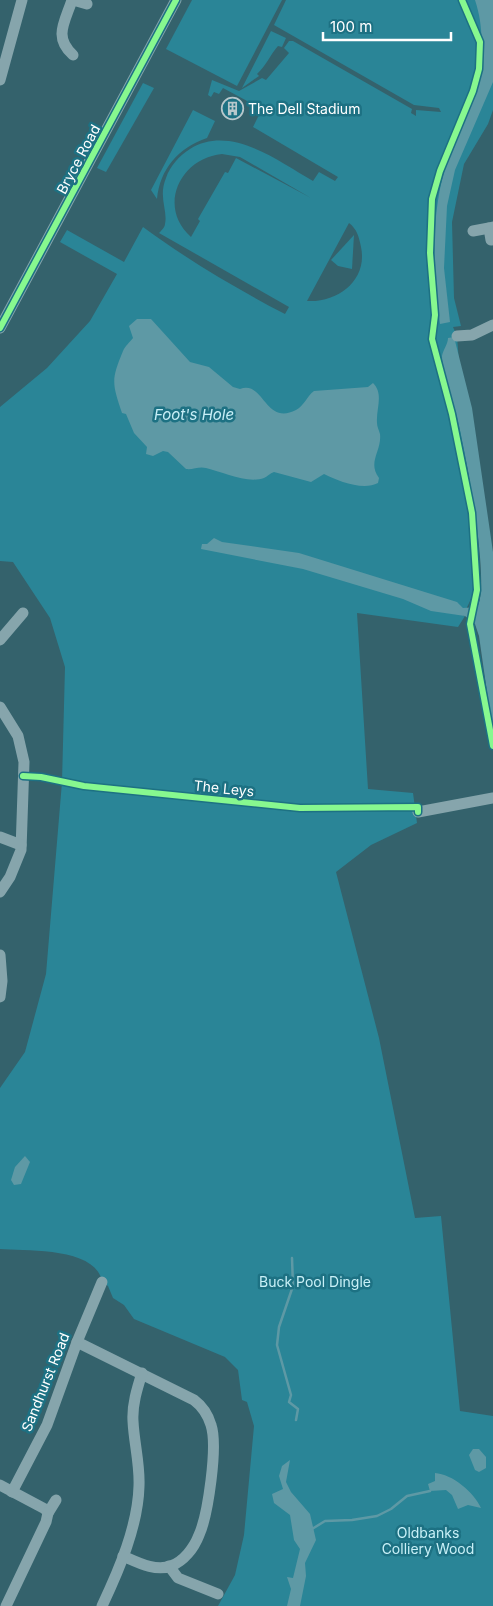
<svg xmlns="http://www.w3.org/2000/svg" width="493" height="1606" viewBox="0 0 493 1606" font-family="Inter,sans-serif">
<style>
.green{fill:#2a8597;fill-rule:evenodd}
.water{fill:#5e99a5}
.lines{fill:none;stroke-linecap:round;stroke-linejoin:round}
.stream{stroke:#5e99a5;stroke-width:2.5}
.minor{stroke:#86a5ac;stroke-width:11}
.cycleway-casing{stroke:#1d7183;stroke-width:9}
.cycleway{stroke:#87f88f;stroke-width:6}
.labels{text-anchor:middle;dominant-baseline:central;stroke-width:5;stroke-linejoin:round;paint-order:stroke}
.poi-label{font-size:14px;fill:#fff;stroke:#1d7183;text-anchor:start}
.street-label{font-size:14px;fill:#fff;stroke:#1d7183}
.park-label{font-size:14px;fill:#c8f0f7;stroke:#1d7183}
.water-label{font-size:15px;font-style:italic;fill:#c7eef6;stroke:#1d7183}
</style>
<rect width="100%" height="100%" fill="#34626c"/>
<g class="green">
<polygon points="192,0 282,0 237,86 166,49"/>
<path d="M286,0h207v110l-5,14 -24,40 -12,58 2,76 7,28 -8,1 4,9 19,252 -13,28h2l-7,11 -101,-14 11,176 45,4 4,30 -46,22 -35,27 43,166 36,180 26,-2 19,195 33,5v190h-275l17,-31 9,-40 10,-109 -7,-24 -5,-2 -4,-30 -13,-13 -91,-38 -10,-14 -11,-7 -5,-12 -6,-4c-5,-35 -75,-31 -102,-33v-161l25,-36 21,-78 16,-192 3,-115 -15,-49 -37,-56 -13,-1v-154l47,-39 43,-47 27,-47 -57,-32 7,-12 57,32 19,-35c45,33 92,61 142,87l4,-7 -130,-74c2,-2 6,-6 6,-9 3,-14 -7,-27 1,-46 4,-12 13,-22 24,-29 41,-25 88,12 123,32l6,-9 16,9 3,-4 -85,-50 9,-18 -39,-21 -4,6 -5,-2 -3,5 -3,-2 4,-15 27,11 23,-13 4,2 23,-27 -5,-5 5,-7h4l119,68 -1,4 5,3v-6l25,2 -2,-4 -25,-3 -140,-80zM222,154l18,3 71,41 -75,-40 -8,15 -3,-1 -27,47 2,2 -9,16c-34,-30 -11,-79 31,-83zM349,223c8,6 10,14 12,24 7,33 -23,56 -54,54z"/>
<path d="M271,31l15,7 -4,9 -4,-1c-8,9 -12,20 -21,28l2,2 -17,12z"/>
<polygon points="143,83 154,88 106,172 97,168"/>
<path d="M193,110l22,11 -8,17c-29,10 -47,31 -50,61l-6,-9z"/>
<polygon points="354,235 352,269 338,266 331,260"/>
</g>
<g class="water">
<path d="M475,0h18v82l-38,88 -8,36 -3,62 6,54 -10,2c-6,-47 -9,-93 1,-140 2,-11 7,-22 11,-33 18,-50 41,-96 23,-151z"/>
<path d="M137,319h14l39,43 19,5 24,20 7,2c24,-9 25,37 56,21 8,-4 11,-14 18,-19l54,-4 5,-4c11,11 3,25 4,40 0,4 2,7 3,11 2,17 -13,28 -1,44l-1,5c-15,8 -40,-2 -54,-9l-13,8 -37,-10c-4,1 -7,5 -10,6 -17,6 -41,-6 -58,-10 -7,-2 -13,2 -20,1l-18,-17 -5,-1 -10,5 -7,-2 1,-7 -13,-14 -8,-19 -4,-1c-10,-30 -11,-33 1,-62 2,-5 7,-9 10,-13l-4,-12z"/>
<path d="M454,337l18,71 21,144v182l-14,-98 -4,-12 -10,-8 -34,-5 -28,-12 -100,-30 -102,-20 1,-5h5l7,-6 8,4 77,11 158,49 6,6 14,-1c14,-20 -11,-151 -18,-181 -3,-18 -17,-52 -17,-70 1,-6 6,-12 6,-18z"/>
<polygon points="25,1156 30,1162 21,1184 14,1185 11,1180 15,1167"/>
<polygon points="473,1449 479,1449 486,1457 486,1468 479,1472 475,1470 469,1455"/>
<polygon points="290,1460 286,1482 291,1492 310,1514 316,1540 305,1563 306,1576 300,1606 287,1606 291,1589 287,1577 293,1578 300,1549 294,1540 290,1515 274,1503 272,1494 283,1489 279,1476 282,1466"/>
<path d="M435,1473c17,1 39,19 46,35l-13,-3 -10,4 -6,-14 -6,-5 -16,1 -2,-7 7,-3z"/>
</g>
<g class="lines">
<g class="stream">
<polyline points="292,1258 293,1286 279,1327 277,1345 291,1395 289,1402 298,1409 296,1420"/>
<polyline points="312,1529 325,1521 352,1520 377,1516 391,1509 407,1496 430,1491"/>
</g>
<g class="minor">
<path d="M72,0c-7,22 -19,37 1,55"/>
<polyline points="73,0 87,4"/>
<polyline points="0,80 22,0"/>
<polyline points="473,231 489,228"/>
<polyline points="491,240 489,228 493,227"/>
<polyline points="0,328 176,0"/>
<polyline points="457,336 472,335 493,325"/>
<polyline points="0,640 23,613"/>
<polyline points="0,707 18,736 24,762 21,850 10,877 0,892"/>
<polyline points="418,812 493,798"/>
<polyline points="0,837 21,845"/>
<polyline points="0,955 2,981 0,997"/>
<path d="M77,1342l117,58c8,6 14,15 17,25 7,21 -3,90 -12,110 -5,13 -15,26 -28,31 -16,6 -34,-4 -48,-10"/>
<polyline points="0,1485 45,1509 48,1513 46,1522 6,1606"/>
<polyline points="12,1492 47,1425 77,1342 102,1282"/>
<polyline points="48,1513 56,1500"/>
<polyline points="169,1566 178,1578 218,1594"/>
<path d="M102,1606c17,-36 36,-80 37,-120 1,-22 -5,-43 -6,-65 -1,-16 4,-32 9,-48"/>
</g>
<defs>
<g id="cycleway">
<polyline points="462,0 480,42 479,69 473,91 440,171 432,199 430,253 435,315 432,339 452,414 472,513 477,590 470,624 493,746"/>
<polyline points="0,328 176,0"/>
<polyline points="23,776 41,777 84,786 300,808 418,807 418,812"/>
</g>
</defs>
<use href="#cycleway" class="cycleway-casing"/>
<use href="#cycleway" class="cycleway"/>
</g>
<defs>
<symbol id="building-ring" viewBox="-11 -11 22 22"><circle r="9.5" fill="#1d7183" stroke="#b8c8cc" stroke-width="1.5"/><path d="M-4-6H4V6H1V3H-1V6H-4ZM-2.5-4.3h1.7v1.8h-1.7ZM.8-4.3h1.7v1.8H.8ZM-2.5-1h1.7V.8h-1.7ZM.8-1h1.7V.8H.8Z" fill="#b8c8cc"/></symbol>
</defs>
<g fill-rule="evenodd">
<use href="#building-ring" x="220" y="96" width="25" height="25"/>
</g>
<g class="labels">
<g class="poi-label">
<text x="248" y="108">The Dell Stadium</text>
</g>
<g class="street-label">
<text transform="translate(78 159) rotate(-62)">Bryce Road</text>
<text transform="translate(224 788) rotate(6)">The Leys</text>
<text transform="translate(45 1382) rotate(-68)">Sandhurst Road</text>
</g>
<g class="park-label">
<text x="315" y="1281">Buck Pool Dingle</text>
<text x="428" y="1532">Oldbanks<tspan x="428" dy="16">Colliery Wood</tspan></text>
</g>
<g class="water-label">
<text x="194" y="414">Foot's Hole</text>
</g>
</g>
<path d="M323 32v8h128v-8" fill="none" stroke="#ffffff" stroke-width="2.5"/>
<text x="330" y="32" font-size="15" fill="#ffffff" stroke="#1d7183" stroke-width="4" paint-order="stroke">100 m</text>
</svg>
